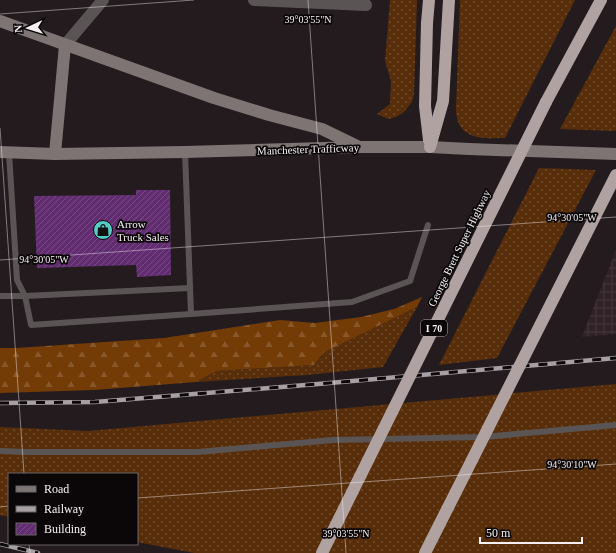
<svg xmlns="http://www.w3.org/2000/svg" width="616" height="553" viewBox="0 0 616 553" font-family="'Times New Roman',serif">
<style>
.industrial{fill:url(#industrial-grid)}
.grass{fill:url(#grass-dots)}
.forest{fill:url(#forest-firs)}
.building{fill:url(#building-hatch)}
.lines{fill:none;stroke-linecap:round;stroke-linejoin:round}
.service{stroke:#5a5554;stroke-width:6}
.minor{stroke:#5a5554;stroke-width:12}
.secondary{stroke:#7d7473;stroke-width:12}
.motorway{stroke:#b0a2a1;stroke-width:12}
.rail-casing{stroke:#a79fa3;stroke-width:4.5}
.rail{stroke:#0b0708;stroke-width:3;stroke-dasharray:9;stroke-linecap:butt}
.motorway-bridge{stroke:#b0a2a1;stroke-width:12}
.ticks{fill:none;stroke:#f7f0f3;stroke-width:1;stroke-opacity:0.45}
.labels{text-anchor:middle;dominant-baseline:central;stroke-width:3.5;stroke-linejoin:round;paint-order:stroke}
.shield{fill:#0b0708;stroke:#b0aaac;stroke-width:1}
.shield-label{font-size:10px;font-weight:bold;fill:#f7f0f3}
.street-label{font-size:11px;fill:#f7f0f3;stroke:#0b0708}
.poi-label{font-size:11px;fill:#f7f0f3;stroke:#0b0708;text-anchor:start}
.ticks-label{font-size:10px;text-anchor:middle;fill:#f7f0f3;stroke:#0b0708;stroke-width:3.5;stroke-linejoin:round;paint-order:stroke}
</style>
<defs>
<pattern id="industrial-grid" width="8" height="8" patternUnits="userSpaceOnUse"><rect width="8" height="8" fill="#312228"/><path d="M0 4h8M4 0v8" fill="none" stroke="#45383d"/></pattern>
<pattern id="grass-dots" width="8" height="8" patternUnits="userSpaceOnUse"><rect width="8" height="8" fill="#582e0a"/><path d="M2 2h.1M6 6h.1" fill="none" stroke="#714d2e" stroke-width="1.8" stroke-linecap="round"/></pattern>
<pattern id="forest-firs" width="22" height="20" patternUnits="userSpaceOnUse"><rect width="22" height="20" fill="#733b06"/><path d="M5 1l3.5 6h-7zM16 11l3.5 6h-7z" fill="#88582b"/></pattern>
<pattern id="building-hatch" width="6" height="6" patternUnits="userSpaceOnUse"><rect width="6" height="6" fill="#612c70"/><path d="M-1 1l2-2M0 6l6-6M5 7l2-2" fill="none" stroke="#784b85"/></pattern>
</defs>
<rect width="100%" height="100%" fill="#241b1f"/>
<polygon class="industrial" points="616,250 616,334 582,337"/>
<g class="grass">
<polygon points="390,0 417,0 414,94 412,102 404,112 396,117 388,119 377,114 390,104 391,81 385,61"/>
<path d="M460,0h115l-70,138c-16,0 -37,3 -46,-14 -2,-4 -3,-11 -3,-15z"/>
<polygon points="616,26 616,129 615,131 560,129"/>
<polygon points="539,168 596,170 497,358 439,365"/>
<polygon points="417,307 383,367 307,375 196,382 216,371 314,365 323,353"/>
<polygon points="616,384 616,553 194,553 137,542 137,474 9,474 9,517 0,515 0,427 88,431"/>
</g>
<polygon class="forest" points="422,297 417,307 323,353 314,365 216,371 196,382 94,390 0,393 0,348 16,348 164,338 280,320 315,323 361,317 394,309"/>
<polygon class="building" points="136,190 170,190 171,275 137,277 136,265 37,268 34,196 136,195"/>
<g class="lines">
<g class="service">
<polyline points="185,152 191,314"/>
<polyline points="9,153 17,280 25,296 31,325 191,314 352,302 410,281 428,225"/>
<polyline points="0,296 25,296 190,288"/>
<polyline points="0,451 26,452 198,452 333,440 484,437 616,425"/>
</g>
<g class="minor">
<polyline points="254,0 366,5"/>
<polyline points="65,45 103,0"/>
</g>
<g class="secondary">
<polyline points="0,21 214,98 269,115 322,129 357,146"/>
<polyline points="0,152 55,154 185,152 360,147 430,147 469,149 616,154"/>
<polyline points="55,154 65,45"/>
</g>
<g class="motorway">
<polyline points="546,102 601,0"/>
<polyline points="429,140 425,106 427,23 429,0"/>
<polyline points="430,147 443,101 449,0"/>
</g>
<defs>
<g id="rail">
<polyline points="0,403 95,402 318,384 616,358"/>
<polyline points="0,544 38,553"/>
</g>
</defs>
<use href="#rail" class="rail-casing"/>
<use href="#rail" class="rail"/>
<g class="motorway-bridge">
<polyline points="322,553 546,102"/>
<polyline points="425,553 616,175"/>
</g>
</g>
<path class="ticks" d="M308,0l38,553M0,14l194,-14M0,128l24,346M0,260l616,-43M137,498l479,-34M0,507l9,-1M29,544l1,9"/>
<defs>
<symbol id="shop-disc" viewBox="-11 -11 22 22"><circle r="9.5" fill="#55cdc6" stroke="#0b0708"/><path d="M-5-2.5h2.3a2.7 3.5 0 0 1 5.4 0H5L5.5 6h-11ZM-1.5-2.5h3a1.5 2.3 0 0 0-3 0Z" fill="#111"/></symbol>
</defs>
<g fill-rule="evenodd">
<use href="#shop-disc" x="92" y="219" width="22" height="22"/>
</g>
<g class="labels">
<rect class="shield" x="421" y="320" width="26" height="16" rx="3"/>
<g class="shield-label">
<text x="434" y="328">I 70</text>
</g>
<g class="street-label">
<text transform="translate(308 149) rotate(-2)">Manchester Trafficway</text>
<text transform="translate(459 248) rotate(-64)">George Brett Super Highway</text>
</g>
<g class="poi-label">
<text x="117" y="224">Arrow<tspan x="117" dy="13">Truck Sales</tspan></text>
</g>
</g>
<g class="ticks-label">
<text x="308" y="23">39°03'55"N</text>
<text x="572" y="221">94°30'05"W</text>
<text x="44" y="263">94°30'05"W</text>
<text x="572" y="468">94°30'10"W</text>
<text x="346" y="537">39°03'55"N</text>
</g>
<rect x="8" y="473" width="130" height="72" fill="#0b0708" stroke="#696466"/>
<rect x="16" y="486" width="20" height="6" fill="#7d7473" stroke="#696466"/>
<text x="44" y="493" font-size="12" fill="#f7f0f3">Road</text>
<rect x="16" y="506" width="20" height="6" fill="#a79fa3" stroke="#696466"/>
<text x="44" y="513" font-size="12" fill="#f7f0f3">Railway</text>
<rect x="16" y="523" width="20" height="12" fill="url(#building-hatch)" stroke="#696466"/>
<text x="44" y="533" font-size="12" fill="#f7f0f3">Building</text>
<g transform="translate(28 28) rotate(266)" stroke="#0b0708" stroke-width="3" paint-order="stroke">
<path d="M0-3L7 15L0 10L-7 15Z" fill="#f7f0f3"/>
<text y="-6" font-size="11" font-weight="bold" text-anchor="middle" fill="#f7f0f3">N</text>
</g>
<path d="M480 537v6h102v-6" fill="none" stroke="#f7f0f3" stroke-width="2"/>
<text x="486" y="537" font-size="12" fill="#f7f0f3" stroke="#0b0708" stroke-width="3" paint-order="stroke">50 m</text>
</svg>
